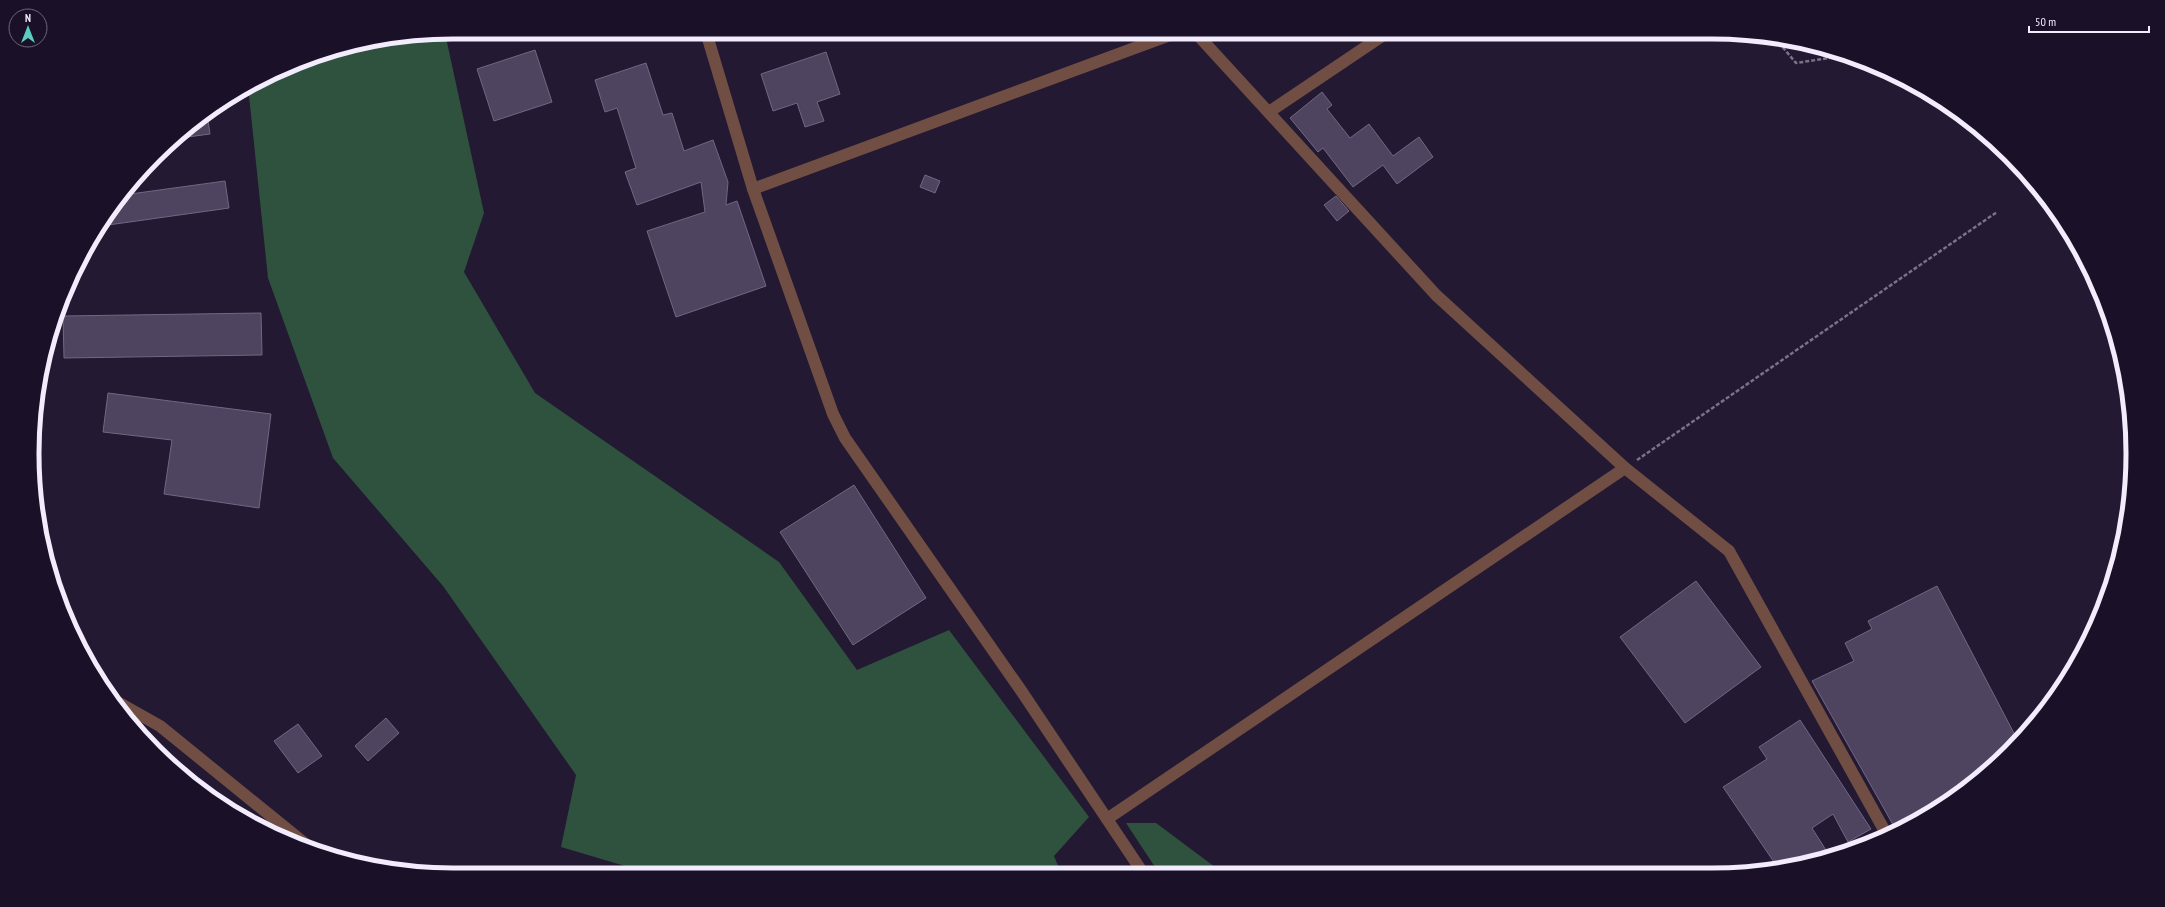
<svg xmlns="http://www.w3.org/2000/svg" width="2165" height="907" viewBox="0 0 2165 907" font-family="'PT Sans Narrow',sans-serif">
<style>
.forest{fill:#2f523e}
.building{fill:#4e4460;stroke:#716784}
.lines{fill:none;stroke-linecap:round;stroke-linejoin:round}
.path{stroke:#7a7287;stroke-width:2.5;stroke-dasharray:4 2;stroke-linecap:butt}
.minor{stroke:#714e43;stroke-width:12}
.rim{fill:none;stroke:#f2ecfd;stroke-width:5}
</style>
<rect width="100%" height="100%" fill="#231932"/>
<g class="forest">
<polygon points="445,33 484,213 464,272 535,393 779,562 857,670 949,630 1089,817 1054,856 1061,873 652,874 561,847 576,775 443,586 333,458 268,278 248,86 318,54 371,40"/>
<polygon points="1126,823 1156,823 1219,870 1220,873 1159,873"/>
</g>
<g class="building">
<polygon points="535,50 552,102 494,121 477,69"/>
<polygon points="826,52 840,94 817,102 824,121 805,127 797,103 773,111 761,74"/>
<polygon points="646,63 663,115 672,113 684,151 713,140 728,182 726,205 737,201 766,286 676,317 647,231 705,212 701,182 637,205 625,172 636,168 617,108 605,112 595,80"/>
<polygon points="1322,92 1332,105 1327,109 1350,138 1369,124 1393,156 1419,137 1433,157 1397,184 1383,165 1353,187 1323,148 1318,152 1290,118"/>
<polygon points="207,114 210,134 173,139 176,136"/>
<polygon points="925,175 940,181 935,193 920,187"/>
<polygon points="225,181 229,208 101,226 123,195"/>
<polygon points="1336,196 1349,211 1337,221 1324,205"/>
<polygon points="261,313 262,355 64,358 63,316"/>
<polygon points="108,393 271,414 259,508 164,494 172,440 103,432"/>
<polygon points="854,485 926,598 853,645 780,532"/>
<polygon points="1696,581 1761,667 1685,723 1620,637"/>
<polygon points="1937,586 2017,739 1989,771 1945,804 1896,830 1812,681 1854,661 1845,643 1872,629 1868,621"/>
<polygon points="386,718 399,733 368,761 355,746"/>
<polygon points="1800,720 1871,829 1848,842 1833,814 1812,828 1829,855 1778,868 1723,787 1767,759 1759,747"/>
<polygon points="298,724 322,756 298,773 274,741"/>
</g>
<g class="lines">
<g class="path">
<polyline points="1775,38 1796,63 1849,55"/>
<polyline points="1637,460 1997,212"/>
</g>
<g class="minor">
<polyline points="706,32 753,189 833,414 845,438 1020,689 1143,873"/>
<polyline points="1195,32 1436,295 1625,468 1729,551 1887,835"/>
<polyline points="1269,112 1388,32"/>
<polyline points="753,189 1178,32"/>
<polyline points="112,699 160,726 314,851"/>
<polyline points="1107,819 1625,468"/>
</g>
</g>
<path d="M0 0H2165V907H0ZM453 39H1712A414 414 0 0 1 2126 453V454A414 414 0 0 1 1712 868H453A414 414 0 0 1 39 454V453A414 414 0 0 1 453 39Z" fill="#1a1028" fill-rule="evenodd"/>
<path class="rim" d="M453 39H1712A414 414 0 0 1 2126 453V454A414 414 0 0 1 1712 868H453A414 414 0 0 1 39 454V453A414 414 0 0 1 453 39Z"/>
<g transform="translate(28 28)"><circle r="19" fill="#1a1028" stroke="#70687d"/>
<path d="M0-3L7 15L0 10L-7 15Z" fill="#5acebe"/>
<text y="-6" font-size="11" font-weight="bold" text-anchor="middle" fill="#f2ecfd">N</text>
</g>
<path d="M2029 26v6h120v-6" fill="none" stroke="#f2ecfd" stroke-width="2"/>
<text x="2035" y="26" font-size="12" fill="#f2ecfd" stroke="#1a1028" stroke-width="3" paint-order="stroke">50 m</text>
</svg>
